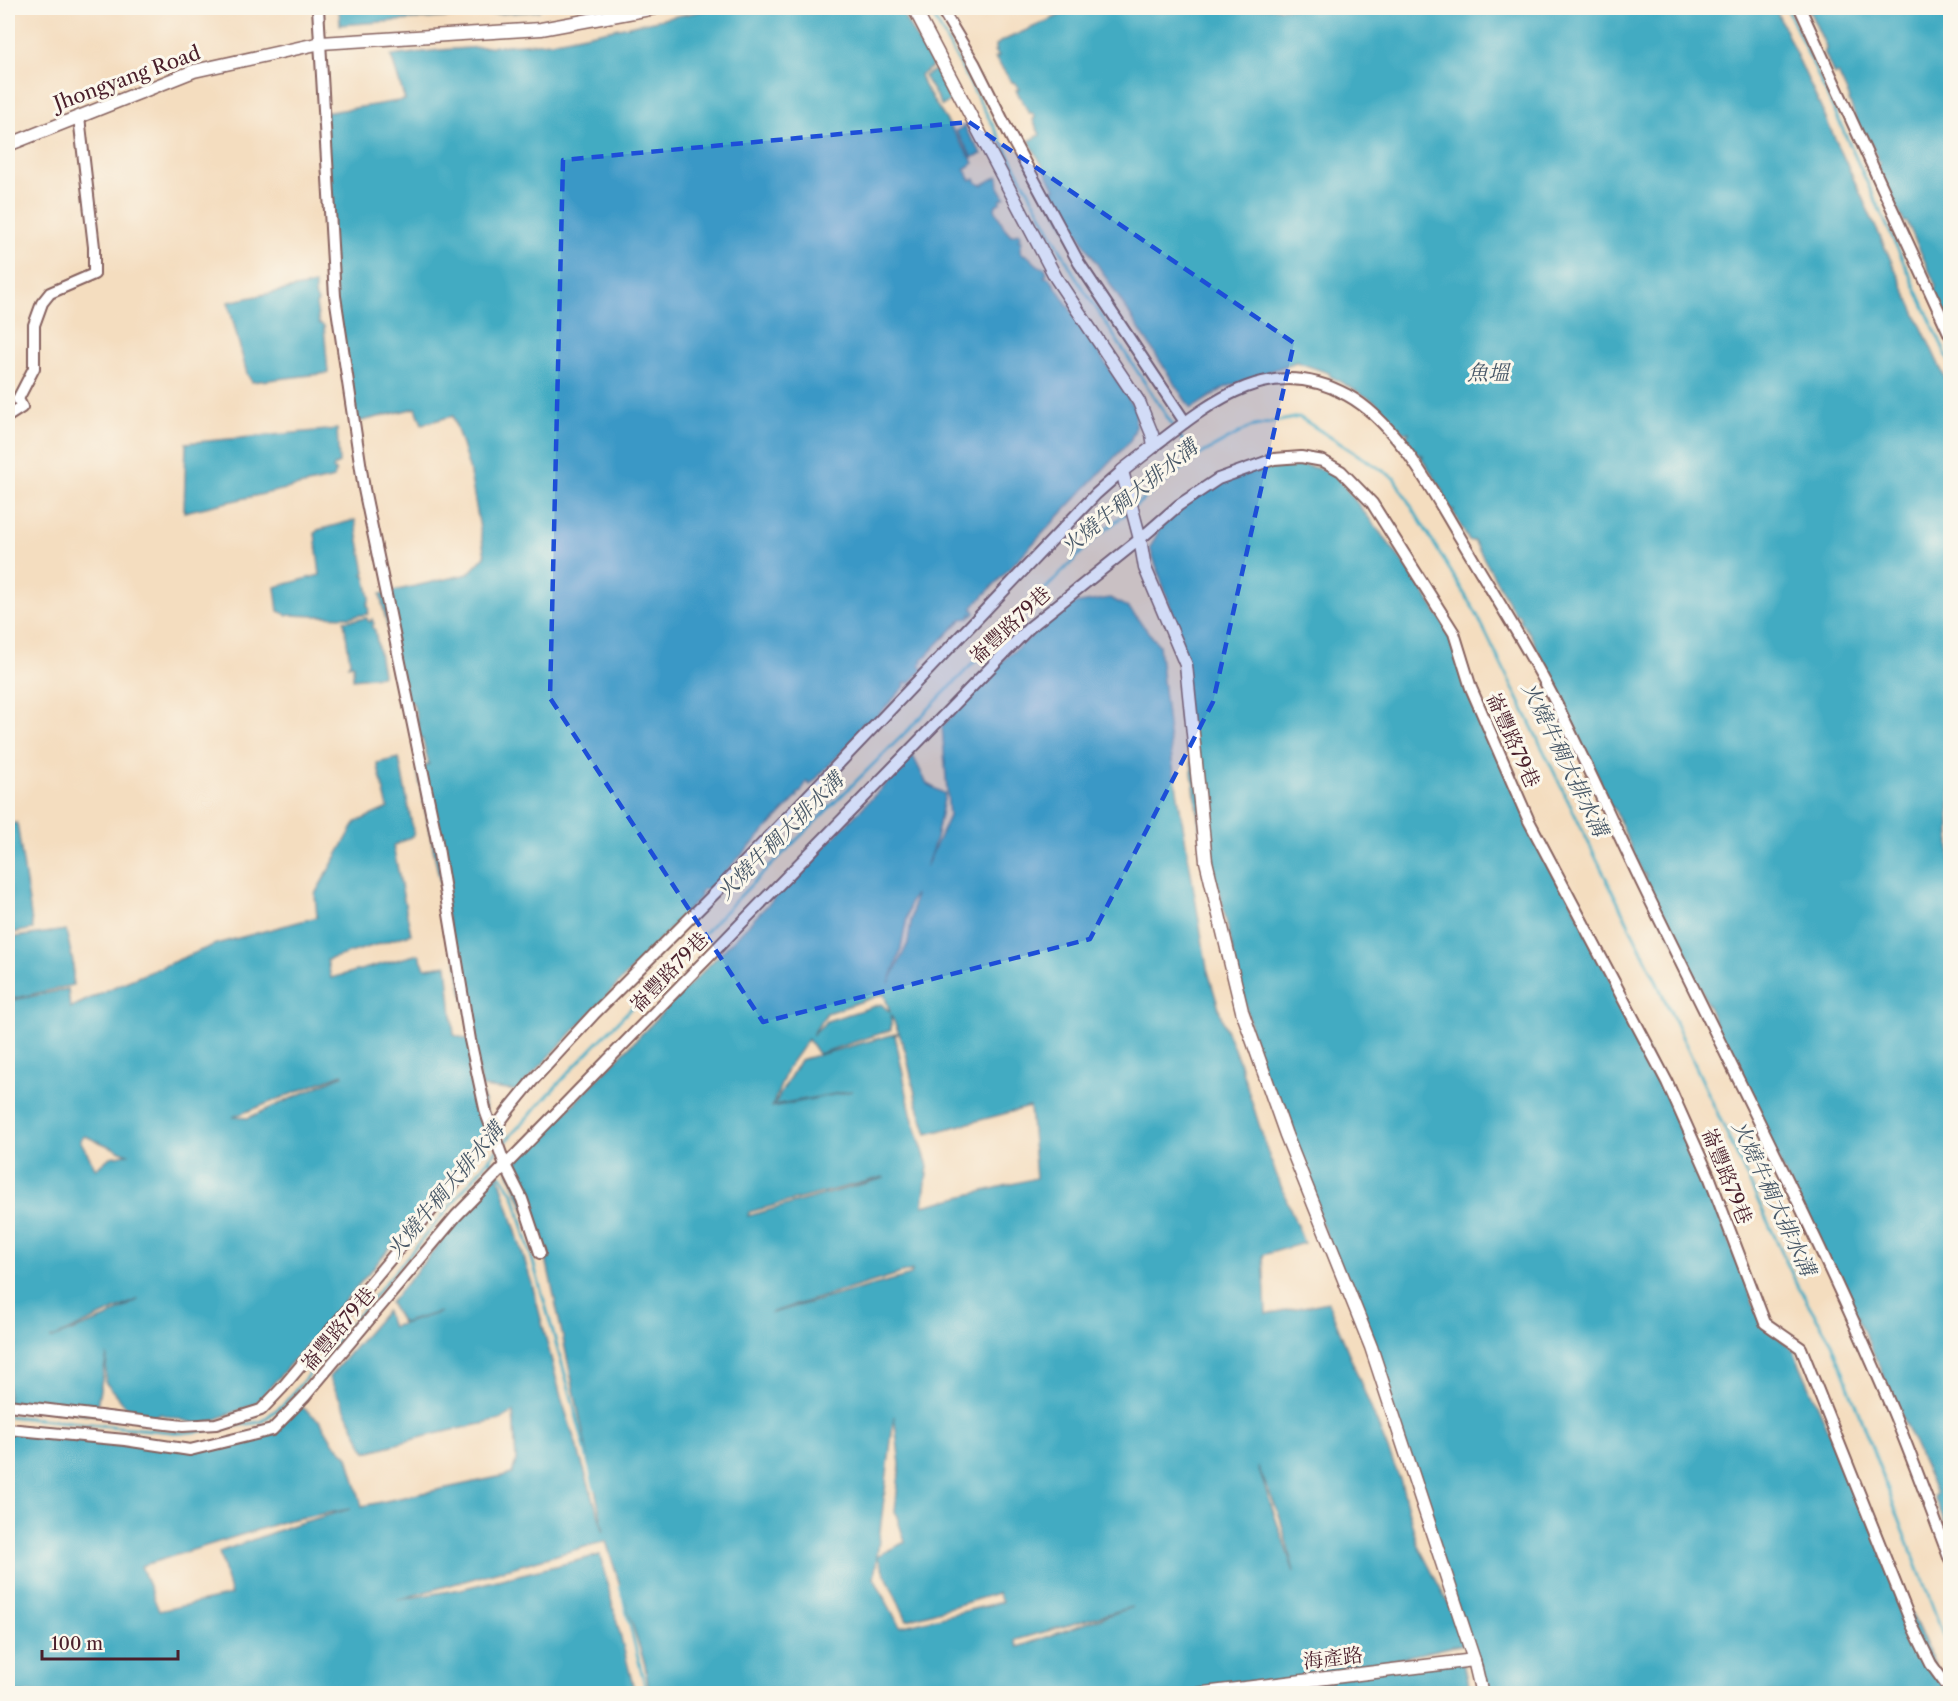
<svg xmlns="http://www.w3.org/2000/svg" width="1958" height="1701" viewBox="0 0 1958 1701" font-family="'Libre Caslon Text','Noto Serif TC',serif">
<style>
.water{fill:#42abc2;stroke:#466576;stroke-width:1.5;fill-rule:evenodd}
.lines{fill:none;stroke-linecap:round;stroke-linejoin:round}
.stream{stroke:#42abc2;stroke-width:3}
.minor-casing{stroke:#86625f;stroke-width:14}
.tertiary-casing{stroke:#86625f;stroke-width:15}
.minor{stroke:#fff;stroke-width:10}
.tertiary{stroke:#fff;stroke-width:12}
.marked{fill:#1d4ed8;fill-opacity:0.2;stroke:#1d4ed8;stroke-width:4.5;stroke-dasharray:12 8;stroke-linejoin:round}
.labels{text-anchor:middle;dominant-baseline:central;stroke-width:6;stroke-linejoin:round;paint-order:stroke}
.street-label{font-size:20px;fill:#4a1f2b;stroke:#fbf7ec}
.water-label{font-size:21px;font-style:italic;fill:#475767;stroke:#fbf7ec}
</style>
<rect width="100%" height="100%" fill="#fbf7ec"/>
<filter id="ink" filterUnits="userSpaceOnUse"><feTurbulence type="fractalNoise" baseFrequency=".0167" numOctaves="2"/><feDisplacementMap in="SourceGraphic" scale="12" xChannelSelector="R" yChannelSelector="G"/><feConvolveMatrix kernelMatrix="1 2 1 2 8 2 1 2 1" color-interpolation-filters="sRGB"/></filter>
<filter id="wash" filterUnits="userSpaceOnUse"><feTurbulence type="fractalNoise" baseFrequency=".008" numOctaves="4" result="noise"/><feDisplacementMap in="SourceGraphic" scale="24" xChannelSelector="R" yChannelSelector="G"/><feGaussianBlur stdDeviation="1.35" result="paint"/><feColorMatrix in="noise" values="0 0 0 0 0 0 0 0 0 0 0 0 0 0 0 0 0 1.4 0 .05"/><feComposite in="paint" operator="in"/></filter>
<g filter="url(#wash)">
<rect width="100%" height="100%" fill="#f4ddbf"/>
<g class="water">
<polygon points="339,8 541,8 538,11 340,25"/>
<path d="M716,8h183l24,42 3,1 -1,1 7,13 -1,3 -11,7 4,11 50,77 -10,6 7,11 4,-2 2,5 5,2 16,-9 1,11 6,10 -5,3 1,2 -5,3 -1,4 9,18 7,8 9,-2 1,4 -3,3h4l-2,10 3,4c10,2 10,12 22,14l2,5 -3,4 6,1 86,132 -1,19 -5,12 -158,167 3,5 -3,3 -1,-2 -1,4 -8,1 -40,41 1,2 -4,3 4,4 -14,15 -2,-2 -3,2 1,2 -35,38 -5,-3 -7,10 3,1 -51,53 -3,-4 -6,11 -4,2 1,2 -89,93h-5l-5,5 2,2 -184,195 -35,-4 -65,-317 12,-6 -7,-26h-2l-4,-13 3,-1 -4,-4 2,-1 -4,-16 -9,-3 -24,-106 88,-20 17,-18 -16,-88 -16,-52 -31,8 -6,-16 -63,15 -18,-103 -17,-206 87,-14 -14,-44 49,-6 111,-8z"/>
<polygon points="1076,8 1775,8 1950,389 1950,1534 1934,1497 1936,1493 1858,1319 1859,1316 1855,1317 1739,1081 1700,987 1675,943 1678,943 1678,942 1673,941 1668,932 1674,933 1671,926 1665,927 1649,889 1653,889 1647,887 1644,878 1646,876 1645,873 1643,875 1614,808 1611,808 1598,782 1600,780 1577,737 1579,735 1572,722 1569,722 1548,676 1550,675 1530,634 1519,620 1521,619 1518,614 1515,614 1474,541 1469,541 1452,510 1455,510 1450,509 1442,493 1444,492 1420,456 1423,457 1423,455 1416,453 1406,438 1409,432 1404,433 1401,430 1374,401 1330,376 1329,373 1296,362 1224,388 1191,409 1090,253 1078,232 1075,230 1071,232 1070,236 1054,207 1062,202 1058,199 1052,203 1046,192 1049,194 1050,190 1055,189 1029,141 1040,135 1033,120 1035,117 1032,113 1029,113 1016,90 1019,89 1015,83 1012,82 995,58 999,56 994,51 997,50 995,47 1000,42"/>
<polygon points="1808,8 1950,8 1950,327 1934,292 1936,286 1907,222 1904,222 1877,166 1880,165 1879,161 1875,161 1877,158 1867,135 1862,136 1849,100 1850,99 1838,73 1834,75 1824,51 1826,50 1826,47"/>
<polygon points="935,70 950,101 942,106 924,76"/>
<polygon points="965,126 967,132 982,154 972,157 956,131"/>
<polygon points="315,284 315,295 318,302 316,304 319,323 324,326 328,373 252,382 247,374 228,302"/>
<polygon points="337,429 339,463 335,465 333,469 336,471 334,478 184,512 186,443"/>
<path d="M1277,459l56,13 77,99 43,67 14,55 190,378 41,90 63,162 33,28 47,108 107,234h-463l-17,-50 -130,29 124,-14 8,35h-139l-2,-17 -2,3 2,15 -680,-1 -4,-28 -39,-124 -209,59 64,-11 139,-34 35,138h-627v-264l182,21 76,-18 32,-28 23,18 11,19 16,16 14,49 150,-32 4,-14 -3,-48 -13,8 -66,14 -68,18 -37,-75 57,-66 6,16 49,-15 -39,11 -12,-20 108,-130 34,111 29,113 43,135 -58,-274 -38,-87 405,-415 14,28 18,10 -9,45 -10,28 23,-51 -7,-90 27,-28 -2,-7 101,-86 42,-7 19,10 30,37 13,115 35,208 15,51 17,42 30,95 35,87 -41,12 3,59 62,-12 73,180 16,61 49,95 -88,-268 -122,-318 -39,-171 -10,3 -15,-111 -11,-136 -31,-89 16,-32 65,-44zM915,894l-7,49 -19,40 11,-30 10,-50zM884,994l6,18 -9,-8 -54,17 -15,14 15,-22zM891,1015l8,18 -99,27 -26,45 78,-14 -80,16 16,-40 20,-28 10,15 73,-24zM899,1033l7,20 11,50 10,31 103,-27 6,71 -113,28 5,-40 -17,-52 -16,-79zM883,1177l1,1 -136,38 1,-4zM912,1270l-1,5 -139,38 1,-1zM894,1416l6,48 -5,47 10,31 -28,14zM1258,1467l22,50 14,55zM350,1509l-57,16 -74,27 12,43 -72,16 -18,-45 148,-46zM877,1557l30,63 91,-27 4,9 -102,25 -26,-49zM1132,1607l-114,40 -3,-6 1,-1z"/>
<polygon points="355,520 365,572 363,574 365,575 370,598 367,605 369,608 368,614 349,617 287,615 278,611 275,587 320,575 315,533 318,530"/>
<polygon points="367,618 368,621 370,622 372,619 374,624 372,627 375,630 383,674 381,676 353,679 353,664 348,665 350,662 344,621"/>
<path d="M399,758l15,77 -21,11 18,88 -84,26 4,18 88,-24 6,14 22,-3 7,70 16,5 20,86 -116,141 -114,132 -7,6 -52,20 -41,-11 -22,7 -33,-39 2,-27 -12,60 -87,-10v-404l60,-12 2,19 46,-22 100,-42 101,-27 -2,-23 41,-72 32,-14 -11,-45zM343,1075l-95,43 -15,-1 109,-43zM85,1136l43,18 -18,3 -14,12 -16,-29zM139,1299l-33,19 -56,21h1z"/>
<polygon points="17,823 33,929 8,934 8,824"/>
<polygon points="66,930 73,962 73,985 8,1000 8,938"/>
</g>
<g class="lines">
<g class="stream">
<polyline points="929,8 1076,278 1194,458"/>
<polyline points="1787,8 1950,363"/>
<polyline points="1135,506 1194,458 1250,427 1299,417 1394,478 1476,613 1652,972 1798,1287 1832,1343 1943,1634 1950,1644"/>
<polyline points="502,1145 570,1071 751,885 908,730 1096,537 1130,510"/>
<polyline points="489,1159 497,1170"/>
<polyline points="501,1175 514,1195 572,1399 595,1489"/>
<polyline points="8,1416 182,1433 209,1430"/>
<polyline points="218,1428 261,1422 284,1404 497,1150"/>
<polyline points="620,1586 647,1694"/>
</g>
</g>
</g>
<g filter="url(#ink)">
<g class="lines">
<defs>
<g id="minor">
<polyline points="318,8 335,296 364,489 436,836 470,1040 486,1113 505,1165 522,1199 540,1253"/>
<polyline points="941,8 974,63 1012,139 1079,263 1185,422"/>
<polyline points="1800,8 1950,335"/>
<polyline points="8,416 22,407 18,399 34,368 34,325 42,303 50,293 94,274 94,247 79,117"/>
<path d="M1154,446c58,-45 117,-93 193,-51 51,28 85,96 114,144 31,53 65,105 93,160 29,57 55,116 83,174 86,178 178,354 255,536 21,50 39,101 58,151"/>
<polyline points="8,1405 183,1426 216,1424 261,1410 282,1388 456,1181 510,1108 533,1080 594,1014 720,888 1096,494 1122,471"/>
<polyline points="8,1429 125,1440 190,1450 272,1430 305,1396 456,1216 1029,628 1140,539 1179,505 1218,479 1274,459 1301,457 1323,461 1341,471 1372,503 1454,633 1471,688 1529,821 1667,1082 1709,1176 1765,1323 1801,1348 1912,1625 1931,1664 1950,1690"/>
</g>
<g id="tertiary">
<polyline points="914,8 1056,278 1139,402 1152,434 1154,446 1122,471 1140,539 1145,568 1186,665 1206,861 1242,1011 1286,1135 1371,1347 1474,1660 1482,1694"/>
<polyline points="8,145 194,71 321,43 541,29 655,8"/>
<polyline points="1196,1694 1474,1660"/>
</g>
</defs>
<use href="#minor" class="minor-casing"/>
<use href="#tertiary" class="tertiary-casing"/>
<use href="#minor" class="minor"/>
<use href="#tertiary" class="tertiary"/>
</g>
</g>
<path class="marked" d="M969,122l325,221 -81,359 -123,237 -327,83 -213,-324 13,-538z"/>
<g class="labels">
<g class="street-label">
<text transform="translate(127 78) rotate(-20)">Jhongyang Road</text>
<text transform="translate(1010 625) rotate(-43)">崙豐路79巷</text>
<text transform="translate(1513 740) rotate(66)">崙豐路79巷</text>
<text transform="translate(669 972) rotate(-46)">崙豐路79巷</text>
<text transform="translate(1727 1176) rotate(68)">崙豐路79巷</text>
<text transform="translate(338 1329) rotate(-50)">崙豐路79巷</text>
<text transform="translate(1333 1658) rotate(-7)">海產路</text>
</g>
<g class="water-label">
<text x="1488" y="372">魚塭</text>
<text transform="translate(1129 497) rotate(-39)">火燒牛稠大排水溝</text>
<text transform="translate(1565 759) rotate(64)">火燒牛稠大排水溝</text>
<text transform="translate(780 836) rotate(-45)">火燒牛稠大排水溝</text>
<text transform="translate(445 1190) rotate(-50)">火燒牛稠大排水溝</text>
<text transform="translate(1774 1198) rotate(65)">火燒牛稠大排水溝</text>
</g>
</g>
<rect width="1958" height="1701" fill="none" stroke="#fbf7ec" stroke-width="30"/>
<path d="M42 1650v9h136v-9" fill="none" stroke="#4a1f2b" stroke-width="3"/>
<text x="51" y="1650" font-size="18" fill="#4a1f2b" stroke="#fbf7ec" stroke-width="4.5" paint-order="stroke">100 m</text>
</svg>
